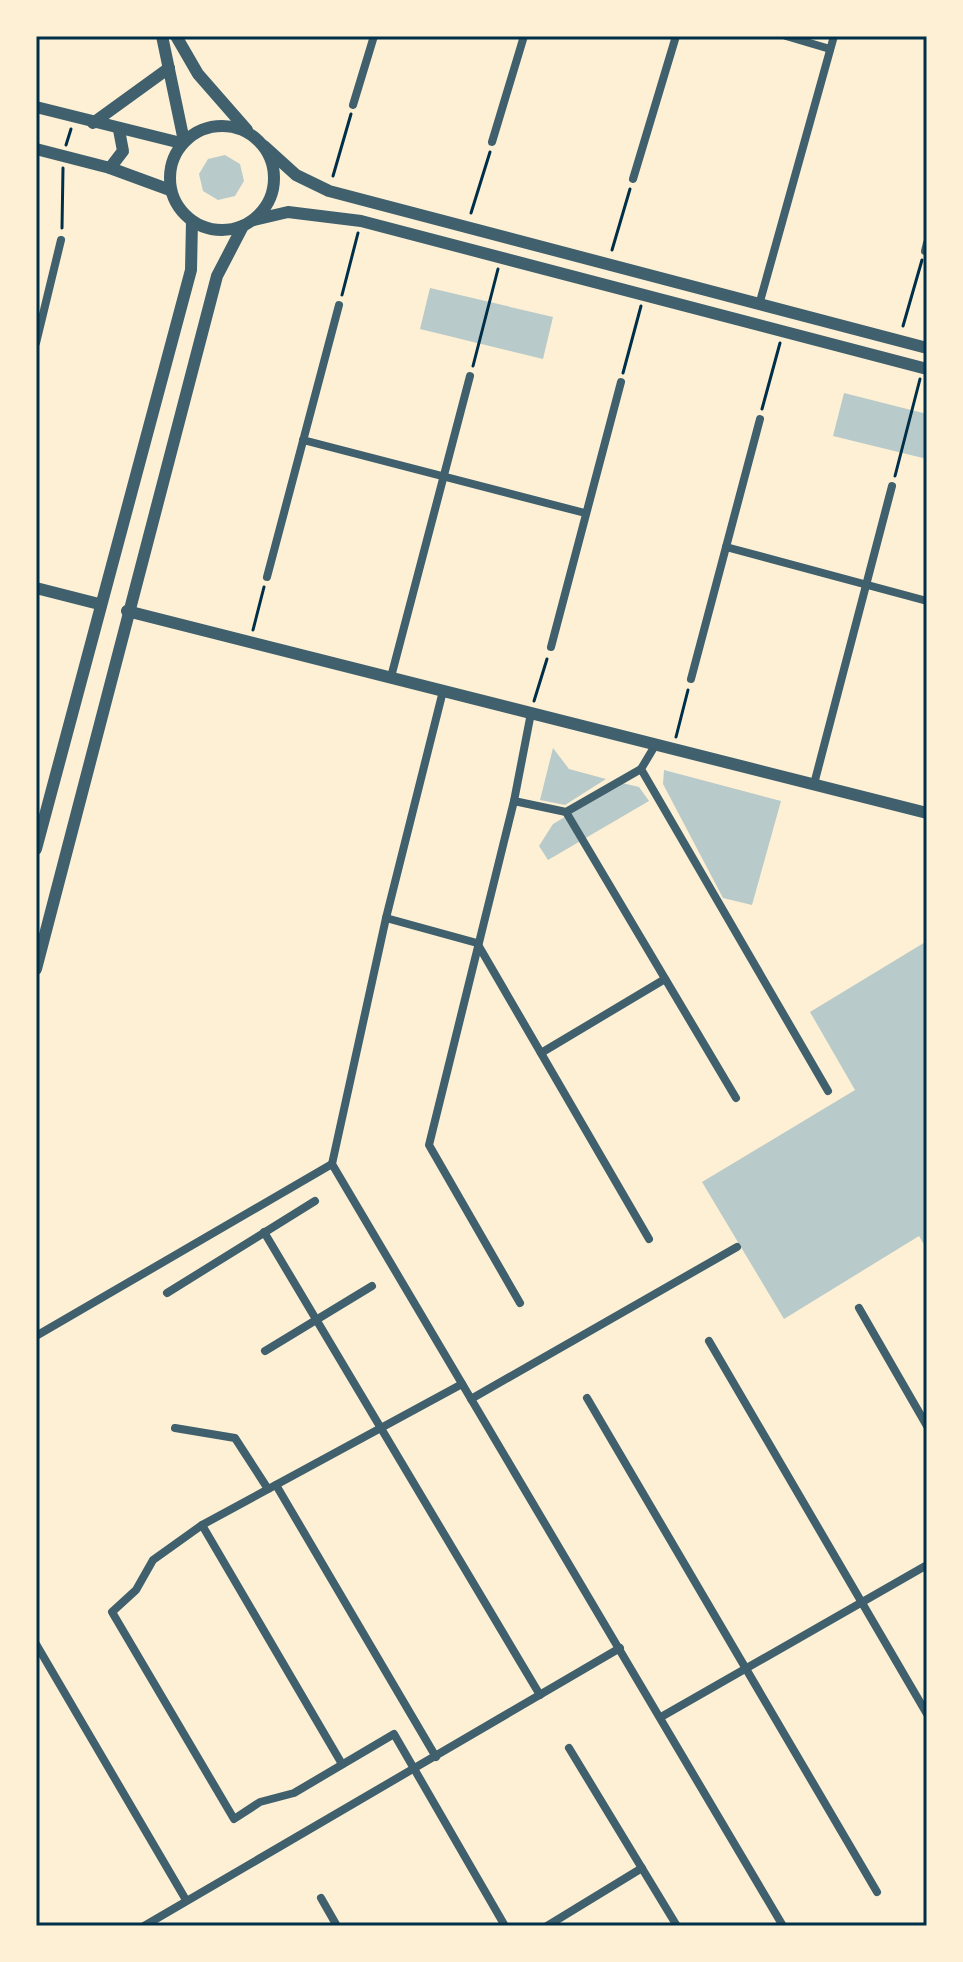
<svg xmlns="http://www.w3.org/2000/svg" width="963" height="1962" viewBox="0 0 963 1962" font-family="'Source Sans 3',sans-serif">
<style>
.green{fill:#b9caca}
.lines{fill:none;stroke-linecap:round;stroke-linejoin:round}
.path{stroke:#003049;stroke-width:3}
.minor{stroke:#3f606c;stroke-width:8}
.tertiary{stroke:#3f606c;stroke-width:12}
.neatline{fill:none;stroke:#003049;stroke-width:3}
</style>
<rect width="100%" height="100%" fill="#fdf0d5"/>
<g class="green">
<polygon points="225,155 240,164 244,181 235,196 218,200 203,191 199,174 208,159"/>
<polygon points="430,288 553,317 543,359 420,329"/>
<polygon points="844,393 927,414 927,459 833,436"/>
<polygon points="553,748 569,769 606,779 565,805 540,800"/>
<polygon points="664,770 781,801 752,905 723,898 663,784"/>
<polygon points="622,783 639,787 649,801 548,860 539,846 553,824"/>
<polygon points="927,941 927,1250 919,1236 784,1319 702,1182 855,1090 810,1012"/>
</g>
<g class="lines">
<g class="path">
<polyline points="66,145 71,129"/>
<polyline points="333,176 351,114"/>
<polyline points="471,213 490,152"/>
<polyline points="62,228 63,168"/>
<polyline points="612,250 630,189"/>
<polyline points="342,295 358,233"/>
<polyline points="903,326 922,260"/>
<polyline points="473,366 498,269"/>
<polyline points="623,373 641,306"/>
<polyline points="762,409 780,343"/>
<polyline points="895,476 920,379"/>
<polyline points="253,630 264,587"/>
<polyline points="534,701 547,659"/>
<polyline points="676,737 688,690"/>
</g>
<g class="minor">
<polyline points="786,36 830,49"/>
<polyline points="353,105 374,36"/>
<polyline points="492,142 524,36"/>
<polyline points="633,179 676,36"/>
<polyline points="925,251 927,243"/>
<polyline points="759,305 834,36"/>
<polyline points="36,343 61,240"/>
<polyline points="303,440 585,513"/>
<polyline points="726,547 927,601"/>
<polyline points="267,577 339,305"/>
<polyline points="551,647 621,382"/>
<polyline points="391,677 470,376"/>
<polyline points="691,679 760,419"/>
<polyline points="443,691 386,918 332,1164 783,1926"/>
<polyline points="656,744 641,769 828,1091"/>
<polyline points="814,784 892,486"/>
<polyline points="514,801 566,812 641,769"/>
<polyline points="566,812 736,1098"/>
<polyline points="386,918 477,943 649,1239"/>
<polyline points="541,1053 665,979"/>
<polyline points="264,1232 540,1695"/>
<polyline points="167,1293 315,1201"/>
<polyline points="520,1303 429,1145 514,801 531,713"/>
<polyline points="859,1308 927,1426"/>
<polyline points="36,1336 332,1164"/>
<polyline points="709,1341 927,1714"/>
<polyline points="265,1351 372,1286"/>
<polyline points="462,1384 202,1525 153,1560 136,1590 112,1612 234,1819 260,1802 294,1793 394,1734 505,1926"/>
<polyline points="587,1398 877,1892"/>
<polyline points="471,1399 737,1247"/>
<polyline points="175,1428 235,1438 268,1489"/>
<polyline points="276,1485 436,1757"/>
<polyline points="202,1525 342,1764"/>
<polyline points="36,1644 186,1900"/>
<polyline points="661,1717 927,1565"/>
<polyline points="569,1748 677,1926"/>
<polyline points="321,1898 337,1926"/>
<polyline points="144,1926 620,1648"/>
<polyline points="547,1926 642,1868"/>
</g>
<g class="tertiary">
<polyline points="162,36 184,141"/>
<polyline points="176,36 198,74 247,130"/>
<polyline points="36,107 181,143"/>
<polyline points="93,123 169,68"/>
<circle cx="222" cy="178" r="52"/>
<polyline points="264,146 296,175 329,191 927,348"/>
<polyline points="36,149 110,168 170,190"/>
<polyline points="110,168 123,151 119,130"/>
<polyline points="254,220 288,212 361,221 927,369"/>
<polyline points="36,588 99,604"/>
<polyline points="127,611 927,813"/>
<polyline points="36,849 191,270 192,221"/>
<polyline points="36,969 217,276 243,226"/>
</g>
</g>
<rect width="963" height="1962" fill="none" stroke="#fdf0d5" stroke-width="76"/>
<rect x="38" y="38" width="887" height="1886" class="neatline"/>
</svg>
